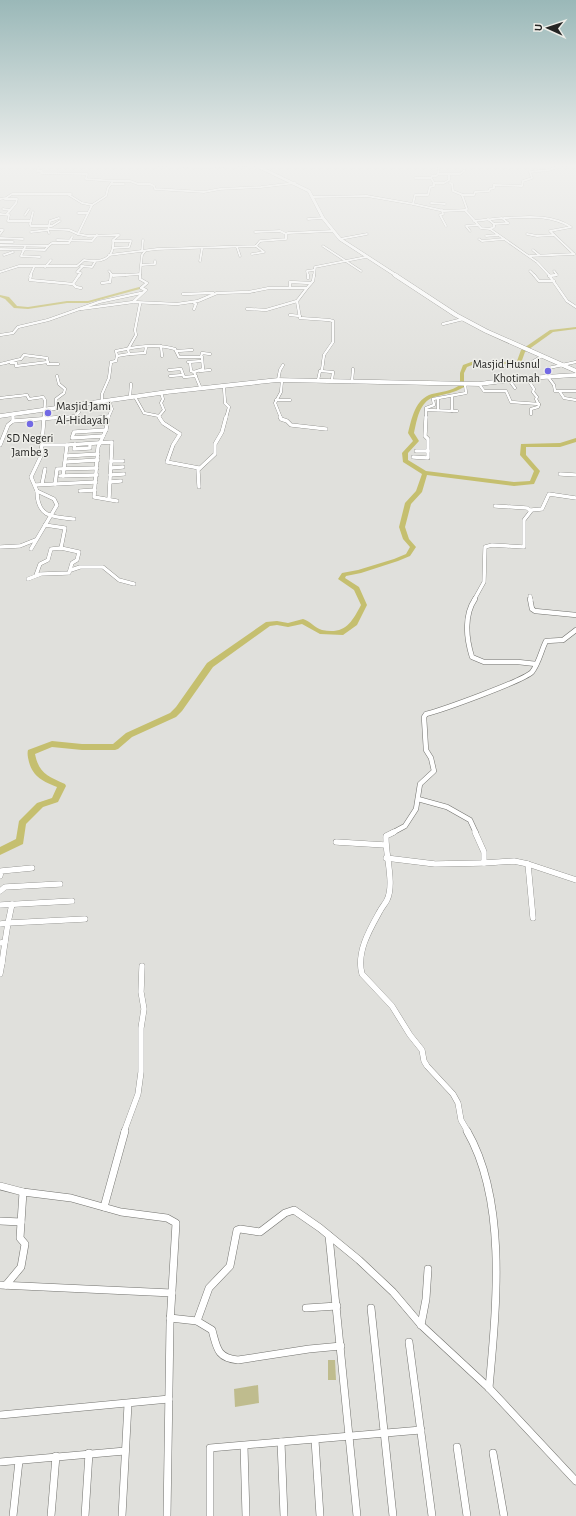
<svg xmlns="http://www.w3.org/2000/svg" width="576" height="1516" viewBox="0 0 576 1516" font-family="'Alegreya Sans',sans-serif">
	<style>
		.green { fill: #bfbc8e }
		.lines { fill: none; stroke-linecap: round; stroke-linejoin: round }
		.river { fill: #c5bf6f; fill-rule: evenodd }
		.street-far5-casing { stroke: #72726e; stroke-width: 2.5 }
		.street-far4-casing { stroke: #72726e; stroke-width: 3 }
		.street-far3-casing { stroke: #72726e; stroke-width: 4 }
		.street-far2-casing { stroke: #72726e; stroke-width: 5.5 }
		.street-far1-casing { stroke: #72726e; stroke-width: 6 }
		.street-casing { stroke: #72726e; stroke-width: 8 }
		.secondary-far1-casing { stroke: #72726e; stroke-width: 3.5 }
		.secondary-casing { stroke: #72726e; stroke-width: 4.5 }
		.street-far5 { stroke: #fff; stroke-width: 2 }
		.street-far4 { stroke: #fff; stroke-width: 2.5 }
		.street-far3 { stroke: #fff; stroke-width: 3.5 }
		.street-far2 { stroke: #fff; stroke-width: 4.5 }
		.street-far1 { stroke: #fff; stroke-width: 5.5 }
		.street { stroke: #fff; stroke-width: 7 }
		.secondary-far1 { stroke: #fff; stroke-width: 3 }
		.secondary { stroke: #fff; stroke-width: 4 }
		.poi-dot { fill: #7269e4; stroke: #eeeee9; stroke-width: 1.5 }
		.labels { text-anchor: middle; stroke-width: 3; stroke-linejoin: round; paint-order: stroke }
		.far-poi-label { font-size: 12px; fill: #252524; stroke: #eeeee9; text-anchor: end }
	</style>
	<rect width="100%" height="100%" fill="#e0e0dc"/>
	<g class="green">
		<polygon points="328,1360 335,1360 336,1380 328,1380"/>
		<polygon points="258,1385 259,1403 235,1407 234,1389"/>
	</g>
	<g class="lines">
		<g class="river">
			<polygon points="139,287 141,288 140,289 88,303 67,303 28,309 14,308 5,299 0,297 0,295 9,297 17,306 28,307 67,301 88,301"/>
			<path d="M 576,327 L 576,329 L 553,332 L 525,352 L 521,363 L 489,365 L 475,364 L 467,367 L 464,373 L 464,387 C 454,393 445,394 434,397 C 419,402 417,420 414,433 L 419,441 L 408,453 L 408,460 L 426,471 L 514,482 L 530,481 L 534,471 L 520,455 L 521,444 L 560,443 L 576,438 L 576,442 L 560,447 L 526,447 L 526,455 L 540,471 L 534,484 L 514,486 L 427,475 L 422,492 L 411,504 L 405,527 L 409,539 L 416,547 L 410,556 L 398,561 L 361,573 L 346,576 L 345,578 L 359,587 L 367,605 L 357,625 L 343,635 L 320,634 L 302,624 L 288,627 L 277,625 L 270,626 L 213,667 L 182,711 L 176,717 L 132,737 L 118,749 L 115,750 L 82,750 L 52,747 L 35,754 C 39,774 48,776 65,784 L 66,786 L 58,802 L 43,807 L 26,824 L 23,844 L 0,855 L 0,847 L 16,839 L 19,821 L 37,803 L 52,798 L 57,787 C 44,782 33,777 29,762 C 28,758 27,754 28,750 L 52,741 L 82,744 L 113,744 L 126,733 L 170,713 L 176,707 L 207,663 L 266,622 L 277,621 L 288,623 L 303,619 C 310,621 315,628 322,630 C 345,635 352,622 361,605 L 354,590 L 338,579 L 342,573 L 358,570 L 394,559 L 406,554 L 410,547 L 403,539 L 399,527 L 405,503 L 416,491 L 422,474 L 403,462 L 402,453 L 413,441 L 408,433 C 412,418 415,399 432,394 C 442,392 451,391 460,385 L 460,373 L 463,365 L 474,361 L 489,363 L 517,361 L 521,350 L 550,330 Z"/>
		</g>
		<g class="street-far5-casing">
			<g id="street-far5">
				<polyline points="41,165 37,171 42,171 41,173 87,174 86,179 113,181"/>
				<polyline points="156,165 203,167 249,165"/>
				<polyline points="557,166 567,165"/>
				<polyline points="124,167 125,165"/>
				<polyline points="438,174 439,167"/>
				<polyline points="415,178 431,178"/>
				<polyline points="434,183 431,178 432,176 436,176 438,174 449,174"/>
				<polyline points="450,183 452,184 453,191 463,195"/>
				<polyline points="111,184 124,184"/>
				<polyline points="494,185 494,188 490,189 489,191 475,192 474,195 462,195 467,209 465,210 481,228 490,229 537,262 550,276"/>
				<polyline points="494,185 522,186 523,181 532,178 530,172 549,170 557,167 556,165"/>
				<polyline points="313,197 367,196 413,204 415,195 428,195 430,187 434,186 434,183 444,183 449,180 449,174 460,174 464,171 465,165"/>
				<path d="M 0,199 L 6,198 L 12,194 L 71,194 L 69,195 L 82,203 L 92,205 L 78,234 L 88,236 L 119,235 L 113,240 C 115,260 100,263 84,260 L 77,266 L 19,266 L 0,272"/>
				<polyline points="5,199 17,199 16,203 7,214"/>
				<polyline points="431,203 445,204"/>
				<polyline points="413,204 444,211 465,210"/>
				<polyline points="92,205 106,196 108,188 113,181 130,181 138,184 150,184 154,186 155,189 204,192 220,189 261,187 295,183"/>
				<polyline points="3,209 10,210"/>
				<polyline points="442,210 443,214 440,215 446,226"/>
				<polyline points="33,212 30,224 31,226 52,226 60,221"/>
				<polyline points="78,213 88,213"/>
				<polyline points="0,214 9,215 8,221 31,221"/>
				<polyline points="25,215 29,209"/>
				<path d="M 504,218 C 527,217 550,214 571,227 L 550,231 L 574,254"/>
				<polyline points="308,219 323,218"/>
				<polyline points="488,219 494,224 494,227 490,229"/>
				<polyline points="474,221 502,218 508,223"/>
				<polyline points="494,224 508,223"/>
				<polyline points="49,229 69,230 78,234"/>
				<polyline points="0,230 3,230 0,234"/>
				<polyline points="470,231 466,226 478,225"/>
				<polyline points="31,232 48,230"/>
				<polyline points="255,232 280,231 286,234"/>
				<polyline points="49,233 48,230 50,221 59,218"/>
				<polyline points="527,234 537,236 554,235"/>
				<polyline points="486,236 498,235"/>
				<polyline points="0,238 23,239"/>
				<polyline points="340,239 367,234"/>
				<polyline points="479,239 482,241 504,239"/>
				<polyline points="57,240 92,241 97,235"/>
				<polyline points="0,242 13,242"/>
				<polyline points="0,245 48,246 52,243 69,243 72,237"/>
				<polyline points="323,246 361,271"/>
				<polyline points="25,247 21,256 40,257"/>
				<polyline points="237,247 240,256"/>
				<polyline points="113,248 129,247 131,241 114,241"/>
				<polyline points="0,249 45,250 48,246"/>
				<polyline points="533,250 539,255"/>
				<polyline points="142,251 143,240"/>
				<polyline points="252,254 264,252 256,246"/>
				<polyline points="4,255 13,252"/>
				<polyline points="109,255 157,249 256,246 260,241 286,239 286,234 288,233 332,231"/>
				<polyline points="530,256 574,254"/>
				<polyline points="200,261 202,249"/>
				<polyline points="142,265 155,264 155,261"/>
				<polyline points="81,266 92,267 95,262"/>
				<polyline points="45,267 51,260"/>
				<polyline points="109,271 113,276 140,274 140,276"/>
				<polyline points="530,271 535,276"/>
				<polyline points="140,274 142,255 145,251"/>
				<polyline points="30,276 34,267"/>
				<polyline points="79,276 81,273 77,272 83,266"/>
				<polyline points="308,276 307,271 314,270"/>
				<polyline points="314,276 315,267 366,257"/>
				<polyline points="549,276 557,275 554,271"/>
			</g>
		</g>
		<g class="street-far4-casing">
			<g id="street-far4">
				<polyline points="31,275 30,280 73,284"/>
				<polyline points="79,275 73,284 76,287 81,288"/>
				<polyline points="112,275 125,275"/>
				<polyline points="308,275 308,278"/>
				<polyline points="534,275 539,281 554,281"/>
				<polyline points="549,275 567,301 576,307"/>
				<polyline points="549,276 556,275"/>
				<polyline points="102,283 110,282 111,275"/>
				<polyline points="290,288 290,282 311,283"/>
				<polyline points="307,288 297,301 300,318 329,320 333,321 333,342 324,355 322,370 320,371 318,380"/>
				<polyline points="183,294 213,293"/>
				<polyline points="133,302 146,290 141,288 147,283 140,279 140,275"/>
				<polyline points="193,302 196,304 194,309"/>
				<polyline points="81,309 133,302 177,304 198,301 217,293 249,292 269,288 307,288 313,281 314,275"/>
				<polyline points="247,309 266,310 297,301"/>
				<polyline points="290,315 300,316"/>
				<polyline points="443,324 463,319"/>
				<polyline points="0,335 13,333 18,327 48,320 99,302 141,293"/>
				<polyline points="161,346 162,356"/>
				<polyline points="177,351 192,350"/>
				<polyline points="129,354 145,353 146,347"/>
				<path d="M 117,356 L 116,351 C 135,347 156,343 175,349 L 179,357 L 202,357 L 203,369 L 194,372"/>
				<polyline points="201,357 202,353 210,354"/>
				<polyline points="188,362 202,361"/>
				<polyline points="190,362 191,371 194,372 201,389"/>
				<polyline points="532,362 542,356"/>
				<polyline points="11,363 16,363 16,366 48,362"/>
				<path d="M 0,364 C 8,363 13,360 21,359 L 24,355 L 47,358 L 48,364 L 58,364"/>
				<polyline points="562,365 576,362"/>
				<polyline points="548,368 563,365"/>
				<polyline points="169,370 181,369 184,377 196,376"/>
				<polyline points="200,371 210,370"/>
				<polyline points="320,371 333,372 332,380"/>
				<polyline points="170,376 183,375"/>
				<polyline points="548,377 554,385 555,391 576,391"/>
				<polyline points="527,378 534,389 533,392 537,397 536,399 539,405 538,407 531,409 531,414"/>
				<polyline points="278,380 280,370 283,365"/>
				<polyline points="509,380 515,388"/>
				<polyline points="352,382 353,369"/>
				<polyline points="479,384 484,391 506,391 511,402 539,404"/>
				<polyline points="224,387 225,403 229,407 226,418"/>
				<polyline points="560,392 564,398 576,400"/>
				<polyline points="452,396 452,411"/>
				<polyline points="130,397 131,384"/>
				<polyline points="135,397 144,413 159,416 160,418"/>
				<polyline points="0,398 27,395 29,399 43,397 45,400 44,418"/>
				<polyline points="438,399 438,410"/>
				<polyline points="276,400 290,400"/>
				<polyline points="102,402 102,394 109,378 111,362 116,361 117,356 129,354 128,349 136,335 135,330 140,304"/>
				<polyline points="56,409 56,399 64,393 65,389 59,384 57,376"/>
				<polyline points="426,410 457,411"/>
				<polyline points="13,414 13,418"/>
				<polyline points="159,416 164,410 161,403 163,399 161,393"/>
				<polyline points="53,418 75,416 79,412 78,406"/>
				<polyline points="100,418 108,417"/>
				<polyline points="108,418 112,409 109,401"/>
				<polyline points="281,418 275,403 281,392 282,380"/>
				<polyline points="426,418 426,408 434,405 433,399 466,393 465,384"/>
			</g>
		</g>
		<g class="street-far3-casing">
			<g id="street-far3">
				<polyline points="108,417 106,430 98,447 94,497 117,501"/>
				<polyline points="159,417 163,423 180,434 173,445 167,462 199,468"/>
				<polyline points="280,417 281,419 287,421 291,425 326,429"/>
				<polyline points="98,418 108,417"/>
				<polyline points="13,421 65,417"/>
				<polyline points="97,424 107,423"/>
				<polyline points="103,436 72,438 74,432 106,430"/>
				<polyline points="75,444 74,449 90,448 90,444"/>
				<polyline points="0,445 8,425 13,421 13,417"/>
				<polyline points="44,445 67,445"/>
				<polyline points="416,451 428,451"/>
				<polyline points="66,456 98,454"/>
				<polyline points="413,457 428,458 428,439 425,436 426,417"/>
				<polyline points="111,461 123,461"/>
				<polyline points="66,462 98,460"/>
				<polyline points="111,468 123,467"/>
				<polyline points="560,474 576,475"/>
				<polyline points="110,475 124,474"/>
				<polyline points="60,476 97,475"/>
				<polyline points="63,476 67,445 112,442 109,499"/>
				<polyline points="110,482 121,481"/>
				<polyline points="42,484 45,469"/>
				<polyline points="55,484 57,469 97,468"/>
				<polyline points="35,485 96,482"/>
				<polyline points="199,487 198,470 215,454 215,444 222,432 226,417"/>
				<path d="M 37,491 C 37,517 52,517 74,519"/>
				<polyline points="80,491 95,490"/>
				<polyline points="531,510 542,509 549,494 576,498"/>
				<polyline points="45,525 65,528 61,548"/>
				<polyline points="0,547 20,546 35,540"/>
				<polyline points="31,549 57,505 54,499 37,491 31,477 41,456 44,417"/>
				<polyline points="71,570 80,567 103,567 119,580 134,584"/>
				<polyline points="28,579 41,574 69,573 72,563 77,560 79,552 61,548 51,549 48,560 40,564 36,575"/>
				<polyline points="530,596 531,600"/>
				<polyline points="474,600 484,582 485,547 492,545 524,547 524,520 531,511 527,508 495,506"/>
			</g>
		</g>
		<g class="street-far2-casing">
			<g id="street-far2">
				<path d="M 475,599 C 464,615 466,638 472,657 L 484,662 L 518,662 L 536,664"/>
				<polyline points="530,599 532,609 535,611 576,615"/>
				<polyline points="418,799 447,807 470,820 476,833"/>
				<path d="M 392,833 L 405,826 L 416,809 L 420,784 L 434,771 L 431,758 L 426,750 L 424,717 L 426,714 C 442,710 523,681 532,672 C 539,663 541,651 546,641 L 563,640 L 576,630"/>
			</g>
		</g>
		<g class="street-far1-casing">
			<g id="street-far1">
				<path d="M 394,832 L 386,836 C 385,854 395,884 387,900 C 385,904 382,907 380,911 C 370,929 356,952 362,974 L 392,1006 L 410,1035 L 422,1050 L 424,1061 L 427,1066 L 453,1094 L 458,1103 L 461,1120 L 468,1132"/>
				<polyline points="475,832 484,852 484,863 514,861 528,864 576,880"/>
				<polyline points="336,842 385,845"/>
				<polyline points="386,858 435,864 484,863"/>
				<polyline points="528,864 533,918"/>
				<polyline points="0,876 1,871 32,868"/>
				<polyline points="0,891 5,887 60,884"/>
				<polyline points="0,905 72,901"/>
				<polyline points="0,924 8,923 12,904"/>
				<polyline points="0,943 5,942 8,923 85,919"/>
				<polyline points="0,963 2,963 5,942"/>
				<polyline points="0,974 2,963"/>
				<polyline points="124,1132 138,1094 141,1072 141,1028 144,1009 141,992 142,966"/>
			</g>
		</g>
		<g class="street-casing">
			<g id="street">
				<path d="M 467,1131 C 508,1202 496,1310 489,1388"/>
				<polyline points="0,1186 23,1192 71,1198 121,1212 167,1218 176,1223 170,1324 167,1516"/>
				<polyline points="104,1207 125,1131"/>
				<polyline points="0,1221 21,1222"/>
				<polyline points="329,1236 357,1516"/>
				<polyline points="0,1285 172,1293"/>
				<polyline points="6,1285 21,1267 25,1244 20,1238 23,1192"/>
				<polyline points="306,1308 337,1306"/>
				<polyline points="371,1308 393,1516"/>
				<path d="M 170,1318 L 197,1321 L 212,1330 C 217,1348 217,1358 238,1360 L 309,1349 L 341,1346"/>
				<polyline points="197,1321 209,1288 230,1266 237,1230 240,1229 260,1232 285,1213 294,1210 320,1228 359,1260 393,1292 421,1325 489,1388 576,1481"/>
				<polyline points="421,1325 426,1299 428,1269"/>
				<polyline points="409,1342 432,1516"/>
				<polyline points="0,1415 169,1399"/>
				<polyline points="315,1440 320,1516"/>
				<polyline points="281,1442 284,1516"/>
				<polyline points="244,1446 246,1516"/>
				<polyline points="457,1447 467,1516"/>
				<polyline points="493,1453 504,1516"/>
				<polyline points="0,1462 125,1451"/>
				<polyline points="13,1516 19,1461"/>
				<polyline points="51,1516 56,1456"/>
				<polyline points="85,1516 89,1453"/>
				<polyline points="122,1516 128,1404"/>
				<polyline points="210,1516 210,1448 421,1430"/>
			</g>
		</g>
		<g class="secondary-far1-casing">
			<polyline id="secondary-far1" points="255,165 309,191 323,218 340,239 397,276"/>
		</g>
		<g class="secondary-casing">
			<g id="secondary">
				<polyline points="395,275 456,315 486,331 576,371"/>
				<polyline points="0,416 167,392 278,380 479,384 527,378 576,375"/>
			</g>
		</g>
		<use href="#street-far5" class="street-far5"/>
		<use href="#street-far4" class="street-far4"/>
		<use href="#street-far3" class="street-far3"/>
		<use href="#street-far2" class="street-far2"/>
		<use href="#street-far1" class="street-far1"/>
		<use href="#street" class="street"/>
		<use href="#secondary-far1" class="secondary-far1"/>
		<use href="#secondary" class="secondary"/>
	</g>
	<linearGradient id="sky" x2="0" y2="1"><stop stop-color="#9ab8b8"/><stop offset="0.44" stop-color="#f1f1ef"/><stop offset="1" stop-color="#f1f1ef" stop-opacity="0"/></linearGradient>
	<rect width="576" height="377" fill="url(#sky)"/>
	<g class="poi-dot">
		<circle cx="548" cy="371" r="4"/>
		<circle cx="48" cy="413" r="4"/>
		<circle cx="30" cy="424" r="4"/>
	</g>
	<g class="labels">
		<g class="far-poi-label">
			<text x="540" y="368">Masjid Husnul<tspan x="540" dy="14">Khotimah</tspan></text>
			<text x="56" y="410" text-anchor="start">Masjid Jami<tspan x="56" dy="14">Al-Hidayah</tspan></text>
			<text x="30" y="442" text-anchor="middle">SD Negeri<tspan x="30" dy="14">Jambe 3</tspan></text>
		</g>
	</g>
	<g transform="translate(548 28) rotate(273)" stroke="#eeeee9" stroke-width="3" paint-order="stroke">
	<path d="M0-3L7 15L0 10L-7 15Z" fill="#252524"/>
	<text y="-6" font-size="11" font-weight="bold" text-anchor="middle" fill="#252524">U</text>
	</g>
</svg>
